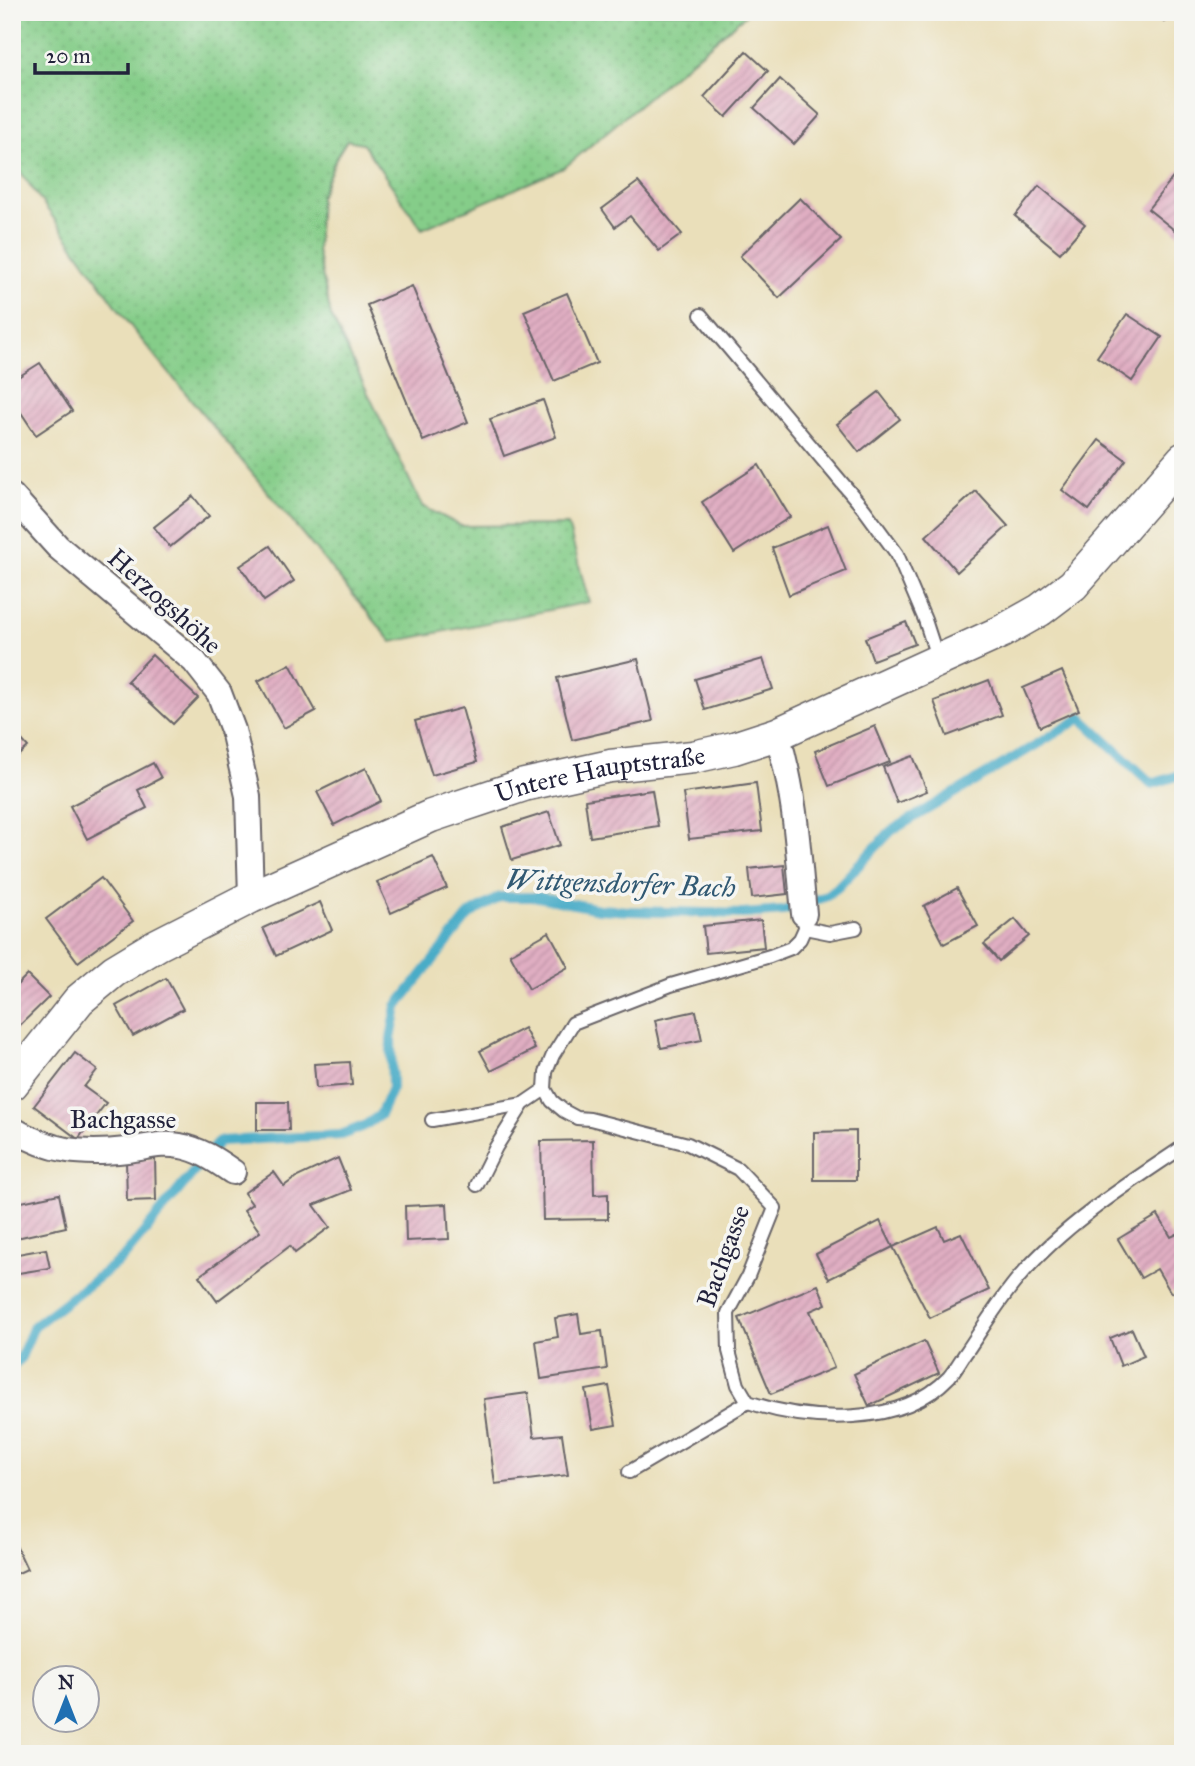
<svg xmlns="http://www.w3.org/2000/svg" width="1195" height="1766" viewBox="0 0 1195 1766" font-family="'IM FELL Great Primer',serif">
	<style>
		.grass { fill: url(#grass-dots); stroke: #547862; stroke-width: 2 }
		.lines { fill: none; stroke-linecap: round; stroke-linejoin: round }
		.stream { stroke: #48acc7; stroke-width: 10 }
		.building { fill: url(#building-hatch) }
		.service-casing { stroke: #686467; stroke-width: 16 }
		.minor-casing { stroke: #686467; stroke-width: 28 }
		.tertiary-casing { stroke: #686467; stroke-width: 35 }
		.service { stroke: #fff; stroke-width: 12 }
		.minor { stroke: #fff; stroke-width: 24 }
		.tertiary { stroke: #fff; stroke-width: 32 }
		.labels { text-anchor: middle; stroke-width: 7; stroke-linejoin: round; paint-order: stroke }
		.street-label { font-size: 26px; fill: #22223b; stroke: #f6f6f2 }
		.water-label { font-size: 28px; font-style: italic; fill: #315973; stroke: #f6f6f2 }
	</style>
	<defs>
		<pattern id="grass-dots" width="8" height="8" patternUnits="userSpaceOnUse" patternTransform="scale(1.75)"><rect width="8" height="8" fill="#85cd89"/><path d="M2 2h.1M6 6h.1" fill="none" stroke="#73b077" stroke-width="1.8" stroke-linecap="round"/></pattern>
		<pattern id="building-hatch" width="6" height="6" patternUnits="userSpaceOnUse" patternTransform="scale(1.75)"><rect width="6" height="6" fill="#e0aec2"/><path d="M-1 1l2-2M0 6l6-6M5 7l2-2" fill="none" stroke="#c095a8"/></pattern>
	</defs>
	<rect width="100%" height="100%" fill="#f6f6f2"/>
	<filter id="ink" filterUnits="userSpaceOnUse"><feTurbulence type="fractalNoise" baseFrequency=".0143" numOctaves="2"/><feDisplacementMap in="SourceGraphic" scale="14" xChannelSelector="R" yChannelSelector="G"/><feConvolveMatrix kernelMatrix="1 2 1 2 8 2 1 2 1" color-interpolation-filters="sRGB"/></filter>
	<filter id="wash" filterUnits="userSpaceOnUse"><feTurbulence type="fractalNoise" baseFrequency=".00686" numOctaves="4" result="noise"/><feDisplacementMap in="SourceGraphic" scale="28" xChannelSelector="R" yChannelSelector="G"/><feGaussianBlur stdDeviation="1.57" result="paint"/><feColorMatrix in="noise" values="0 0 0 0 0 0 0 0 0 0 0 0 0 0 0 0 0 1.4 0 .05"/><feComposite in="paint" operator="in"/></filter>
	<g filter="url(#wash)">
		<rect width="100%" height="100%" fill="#eadfba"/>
		<polygon class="grass" points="12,12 749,12 564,168 422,229 362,143 347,140 337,156 320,197 317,250 331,316 422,506 461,526 568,525 589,602 392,642 135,332 12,160"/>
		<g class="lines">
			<polyline class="stream" points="12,1368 21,1357 34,1326 123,1258 219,1141 341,1135 364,1126 380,1115 392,1088 391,1039 397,1006 470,914 500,897 539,897 599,909 630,911 743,914 783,911 824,897 837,888 891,831 1081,718 1152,784 1183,774"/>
		</g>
		<g id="blocks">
			<g class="building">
				<polygon points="1154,12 1175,12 1164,22"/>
				<polygon points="746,51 768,71 726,117 704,97"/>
				<polygon points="780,79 820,115 794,144 754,108"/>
				<polygon points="1179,170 1183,174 1183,237 1148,209"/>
				<polygon points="638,182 682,234 659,251 630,216 615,227 602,209"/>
				<polygon points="1039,186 1085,224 1060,253 1015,216"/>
				<polygon points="800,198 841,240 779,298 740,256"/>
				<polygon points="412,286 468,422 423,441 367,305"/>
				<polygon points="567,293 597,363 554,381 524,311"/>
				<polygon points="1127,314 1162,337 1132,381 1097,357"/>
				<polygon points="40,363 72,411 36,435 12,399 12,381"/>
				<polygon points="879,392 900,419 859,452 837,424"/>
				<polygon points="543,400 556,437 504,456 490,419"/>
				<polygon points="1099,440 1126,460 1089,510 1062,490"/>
				<polygon points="759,465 790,517 734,553 702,502"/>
				<polygon points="976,491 1008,526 957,572 926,536"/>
				<polygon points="193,496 209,516 170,547 154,527"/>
				<polygon points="828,525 846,571 789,595 772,548"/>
				<polygon points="270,546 294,581 264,601 240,566"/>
				<polygon points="906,622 915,644 873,660 865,638"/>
				<polygon points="152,655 198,698 173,724 127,681"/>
				<polygon points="638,659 653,721 572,740 557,678"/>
				<polygon points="763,659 773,689 705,710 695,679"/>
				<polygon points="290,664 316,711 284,728 258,681"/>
				<polygon points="1062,671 1079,710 1040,727 1023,688"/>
				<polygon points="989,680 1002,715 947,736 934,701"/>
				<polygon points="462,708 477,762 432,775 415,721"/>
				<polygon points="875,726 890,762 829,786 815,751"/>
				<polygon points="12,729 28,747 12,761"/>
				<polygon points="913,756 927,791 897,803 883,767"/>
				<polygon points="153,763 161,778 138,790 147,808 87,839 70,806"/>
				<polygon points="366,768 381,801 334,825 317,792"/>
				<polygon points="756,783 762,831 689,839 683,793"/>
				<polygon points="652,790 658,826 590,837 585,800"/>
				<polygon points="549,812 560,845 512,860 502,827"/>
				<polygon points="433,857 447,888 391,913 377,882"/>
				<polygon points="784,865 787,894 752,898 749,869"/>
				<polygon points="101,878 133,921 78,962 46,919"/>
				<polygon points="957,888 978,926 944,944 924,906"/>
				<polygon points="320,902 332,930 276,956 263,928"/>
				<polygon points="1015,919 1029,936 999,961 984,944"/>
				<polygon points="761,920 764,947 706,953 703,926"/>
				<polygon points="549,932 568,967 529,989 510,954"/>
				<polygon points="27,975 49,997 12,1033 12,990"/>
				<polygon points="166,978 183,1009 133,1036 116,1006"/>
				<polygon points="696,1011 702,1040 661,1048 655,1020"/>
				<polygon points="524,1028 535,1049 491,1071 480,1051"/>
				<polygon points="75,1053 97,1070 84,1087 106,1103 78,1139 34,1106"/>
				<polygon points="350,1062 352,1085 316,1088 314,1064"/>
				<polygon points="257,1102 288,1102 289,1130 257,1130"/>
				<polygon points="856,1131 856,1180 814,1180 814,1132"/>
				<polygon points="593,1140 594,1195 608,1194 608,1219 543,1220 541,1141"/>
				<polygon points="338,1158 351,1190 314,1205 330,1227 295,1253 290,1246 217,1301 199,1276 260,1232 244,1210 252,1204 244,1193 274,1172 284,1186 295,1178"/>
				<polygon points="155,1159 156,1200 127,1201 126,1160"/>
				<polygon points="59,1194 66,1227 12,1239 12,1204"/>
				<polygon points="447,1204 449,1239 406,1241 405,1206"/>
				<polygon points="1158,1215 1171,1237 1181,1232 1183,1235 1183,1286 1171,1293 1157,1269 1141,1278 1118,1239"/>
				<polygon points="880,1221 893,1247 829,1279 816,1254"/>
				<polygon points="938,1227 944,1240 961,1233 989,1290 930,1318 893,1247"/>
				<polygon points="46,1249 50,1268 12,1274 12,1255"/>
				<polygon points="818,1285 826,1304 810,1311 834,1368 771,1394 739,1318"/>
				<polygon points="578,1314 581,1334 602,1331 607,1369 541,1379 536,1341 558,1337 555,1318"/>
				<polygon points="1132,1329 1144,1356 1121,1366 1110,1338"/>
				<polygon points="924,1341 939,1373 869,1406 854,1374"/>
				<polygon points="609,1386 616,1425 593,1429 586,1390"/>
				<polygon points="528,1393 534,1437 562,1434 568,1475 495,1484 484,1399"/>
				<polygon points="12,1537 27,1569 12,1576"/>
			</g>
		</g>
	</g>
	<g filter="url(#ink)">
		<use href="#blocks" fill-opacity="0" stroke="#686467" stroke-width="2"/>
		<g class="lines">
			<g class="service-casing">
				<g id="service">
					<polyline points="701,315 864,509 897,554 925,620 938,660"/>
					<path d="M 804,914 L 805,928 L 800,939 L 791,948 L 770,956 L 671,985 L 573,1023 L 553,1055 L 546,1072 L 545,1089 L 552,1101 L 564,1111 L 577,1118 L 590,1119 L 688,1144 L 738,1169 L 775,1208 L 748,1276 L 728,1313 L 729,1351 L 738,1385 L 748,1402 C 808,1422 901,1428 949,1377 C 956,1369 961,1359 967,1351 C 984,1326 1000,1299 1020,1276 C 1065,1224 1126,1185 1183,1147"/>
					<polyline points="805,928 830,933 856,928"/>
					<polyline points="432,1120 523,1104"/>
					<polyline points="477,1185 496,1147 523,1104 545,1089"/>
					<polyline points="629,1472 748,1402"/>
				</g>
			</g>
			<g class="minor-casing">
				<g id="minor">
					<polyline points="12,496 58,547 194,661 219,693 233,730 248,796 251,897"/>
					<path d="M 777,734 C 796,795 798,850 804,914"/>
					<path d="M 12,1129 C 51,1152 82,1155 127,1150 C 145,1148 162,1142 180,1146 C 200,1149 217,1161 233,1172"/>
				</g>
			</g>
			<g class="tertiary-casing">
				<g id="tertiary">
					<path id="s1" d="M 12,1084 L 79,1000 L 114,971 L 157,945 L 251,897 L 431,816 L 524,785 L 610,766 L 693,757 L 734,748 L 777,734 L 1001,632 L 1040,610 L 1073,585 L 1183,459"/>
				</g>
			</g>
			<use href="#service" class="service"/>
			<use href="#minor" class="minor"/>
			<use href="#tertiary" class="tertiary"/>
		</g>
	</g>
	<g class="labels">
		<g class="street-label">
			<text transform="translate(165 601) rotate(42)" y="9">Herzogshöhe</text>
			<text dy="9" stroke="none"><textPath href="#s1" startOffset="681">Untere Hauptstraße</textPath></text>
			<text x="123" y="1128">Bachgasse</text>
			<text transform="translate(723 1256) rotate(-70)" y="9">Bachgasse</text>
		</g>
		<g class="water-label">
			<text transform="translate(621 883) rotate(2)" y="10">Wittgensdorfer Bach</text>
		</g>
	</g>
	<rect width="1195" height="1766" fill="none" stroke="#f6f6f2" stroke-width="42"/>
	<g transform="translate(66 1699)"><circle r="33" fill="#f6f6f2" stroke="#a1a1a9" stroke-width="2"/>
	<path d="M0-5L12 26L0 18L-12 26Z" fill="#1f6fb2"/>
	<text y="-10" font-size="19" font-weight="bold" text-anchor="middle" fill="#22223b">N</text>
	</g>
	<path d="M35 63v10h93v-10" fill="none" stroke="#22223b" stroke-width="3.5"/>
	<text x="46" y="63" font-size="21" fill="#22223b" stroke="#f6f6f2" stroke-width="5" paint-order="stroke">20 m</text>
</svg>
